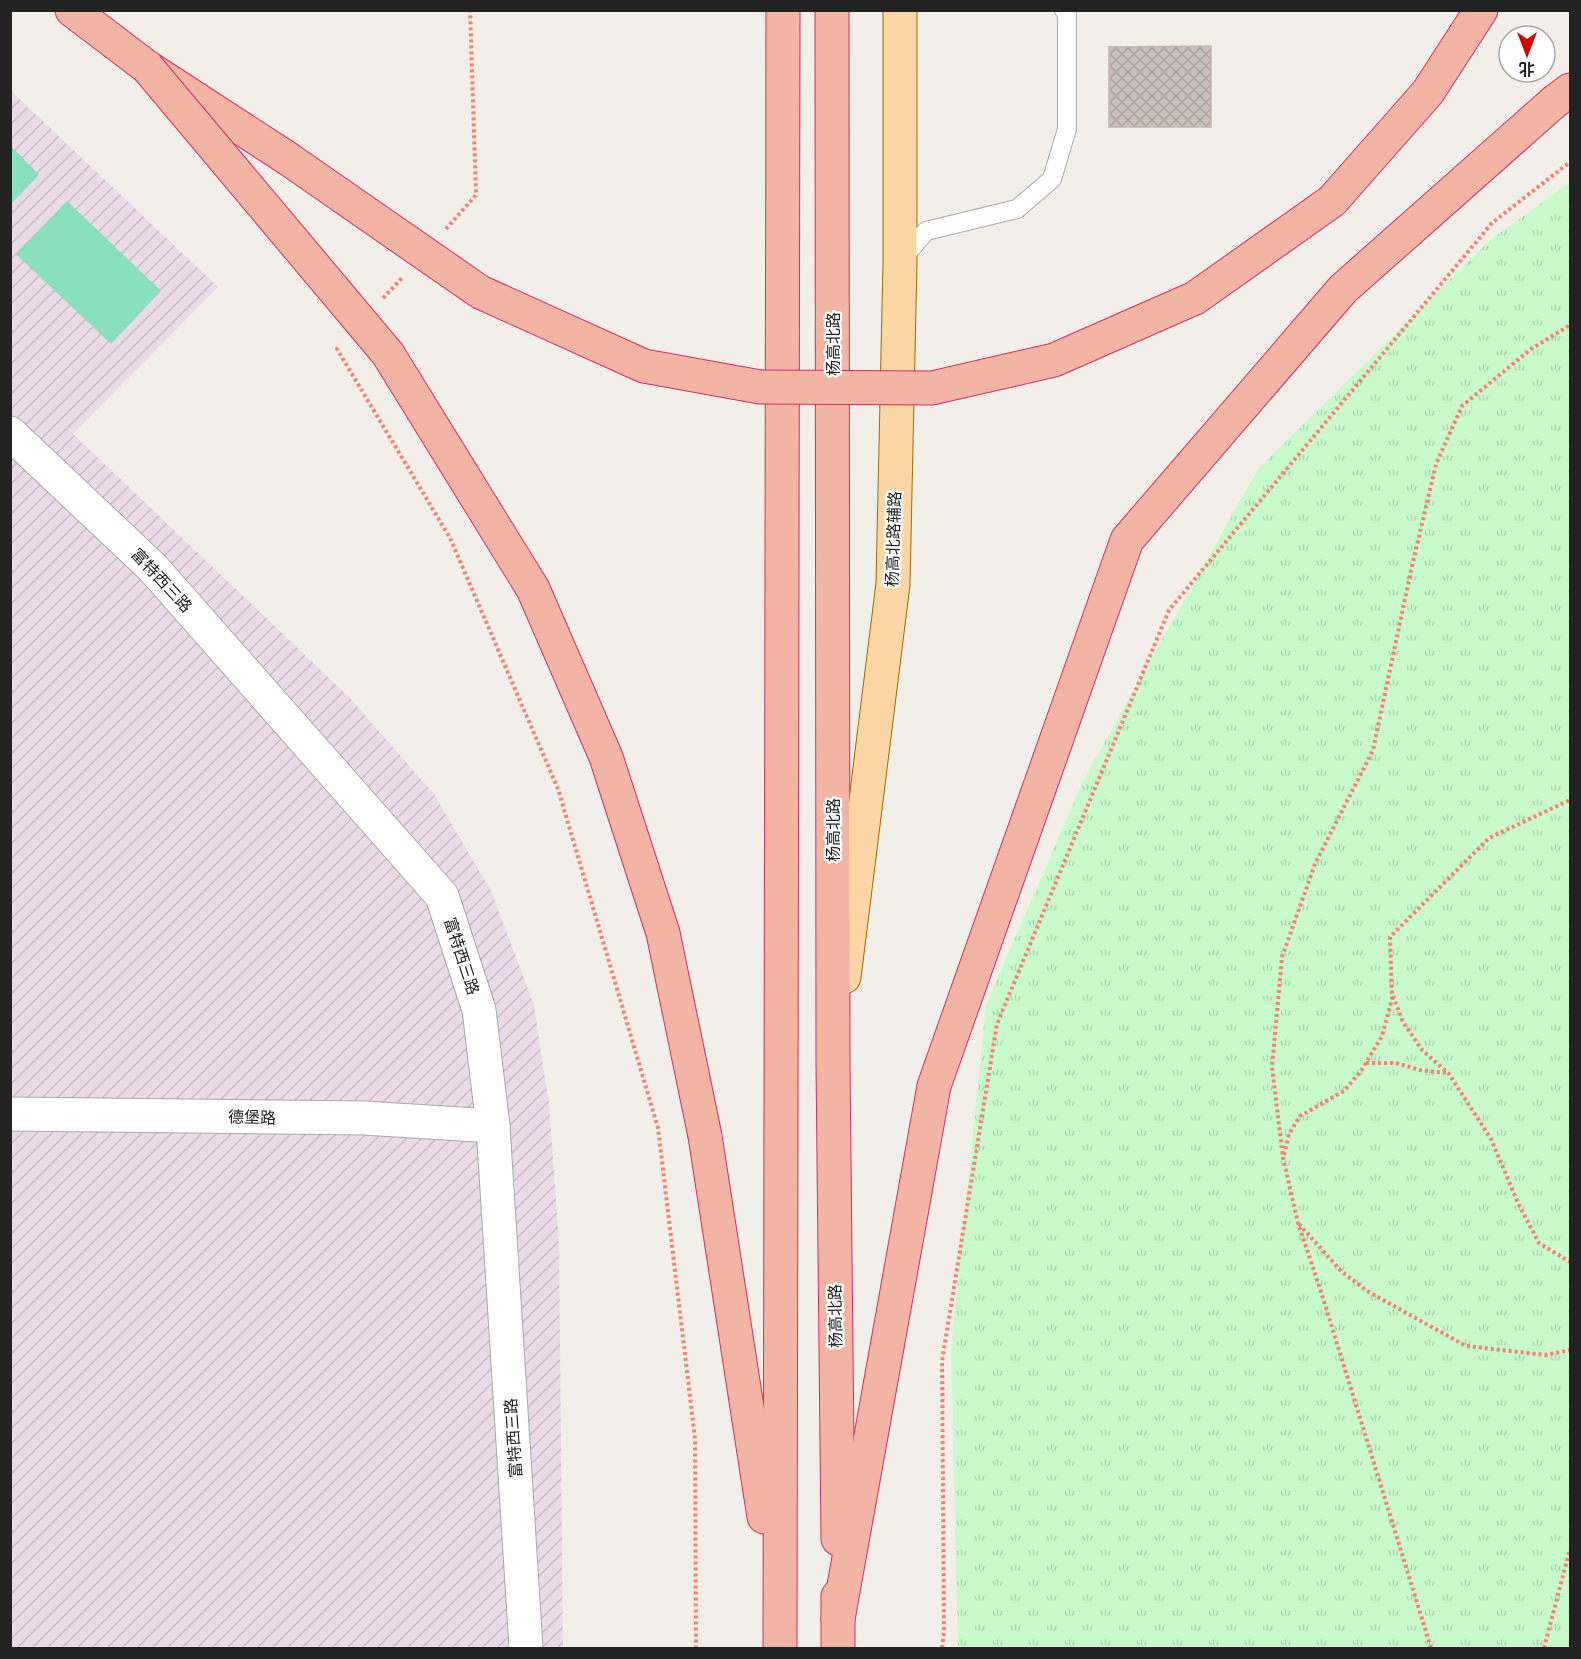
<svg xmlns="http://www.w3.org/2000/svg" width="1581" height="1659" viewBox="0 0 1581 1659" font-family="Raleway,'Noto Sans SC',sans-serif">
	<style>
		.industrial { fill: url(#industrial-furrows) }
		.park { fill: url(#park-tufts) }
		.pitch { fill: #88e0be }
		.building { fill: url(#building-cross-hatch); stroke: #c4b6ab; stroke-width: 1.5 }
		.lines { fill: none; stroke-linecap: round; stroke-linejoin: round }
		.service-casing { stroke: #a9a9a9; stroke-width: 20 }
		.tertiary-casing { stroke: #a9a9a9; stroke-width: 35 }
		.primary-casing { stroke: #a06b00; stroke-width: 35 }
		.trunk-casing { stroke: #dc2a67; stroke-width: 35 }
		.path { stroke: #fa8072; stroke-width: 4; stroke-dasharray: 3 3; stroke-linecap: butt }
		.service { stroke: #fff; stroke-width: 18 }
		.tertiary { stroke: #fff; stroke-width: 33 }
		.primary { stroke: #fcd6a4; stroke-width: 33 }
		.trunk { stroke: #f2b4a3; stroke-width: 33 }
		.trunk-bridge-casing { stroke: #dc2a67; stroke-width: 35; stroke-linecap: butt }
		.trunk-bridge { stroke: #f2b4a3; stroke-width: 33 }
		.labels { text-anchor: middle; stroke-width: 4.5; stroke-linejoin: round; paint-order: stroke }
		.street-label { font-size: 16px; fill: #222; stroke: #fff }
	</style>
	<defs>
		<pattern id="industrial-furrows" width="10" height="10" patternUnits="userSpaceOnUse" patternTransform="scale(1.5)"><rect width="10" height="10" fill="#ebdbe8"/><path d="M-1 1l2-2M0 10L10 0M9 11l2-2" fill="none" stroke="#c9bcc7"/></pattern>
		<pattern id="park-tufts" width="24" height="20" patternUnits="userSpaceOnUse" patternTransform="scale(1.5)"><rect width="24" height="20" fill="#c8facc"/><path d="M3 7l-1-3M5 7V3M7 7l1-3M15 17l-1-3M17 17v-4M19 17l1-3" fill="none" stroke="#acd6af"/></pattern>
		<pattern id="building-cross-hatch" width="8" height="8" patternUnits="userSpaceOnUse" patternTransform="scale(1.5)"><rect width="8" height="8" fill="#c7bfb8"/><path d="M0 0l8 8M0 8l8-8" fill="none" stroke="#aba49e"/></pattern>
	</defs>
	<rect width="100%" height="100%" fill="#f2efe9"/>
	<polygon class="industrial" points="11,91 218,287 73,434 348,696 434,794 491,891 534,1005 549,1105 559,1242 563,1648 11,1648"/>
	<polygon class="park" points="1570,182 1570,1648 958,1648 951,1345 986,1005 1084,779 1258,469 1489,241"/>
	<g class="pitch">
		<polygon points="11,146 39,175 11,204 10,204"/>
		<polygon points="67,201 161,291 111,344 16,254"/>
	</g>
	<polygon class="building" points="1211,46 1211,127 1109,127 1109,47"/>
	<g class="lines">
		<g class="service-casing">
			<polyline id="service" points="901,260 926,231 1017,209 1052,179 1067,129 1067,14 1064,10"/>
		</g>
		<g class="tertiary-casing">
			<g id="tertiary">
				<polyline points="10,433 153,568 442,896 479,1010 493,1126 526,1648"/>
				<polyline points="10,1114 364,1118 493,1126"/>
			</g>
		</g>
		<g class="primary-casing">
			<polyline id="primary" points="844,977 893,584 900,262 900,10"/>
		</g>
		<g class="trunk-casing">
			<g id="trunk">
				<polyline points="72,10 147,67 287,158"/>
				<polyline points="832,10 833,1065 838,1539"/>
				<polyline points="1332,201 1428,92 1481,10"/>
				<polyline points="705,1136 764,1517"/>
				<polyline points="838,1596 838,1648"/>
				<polyline points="838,1619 934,1086 1127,540 1343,289 1554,102 1570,90"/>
				<polyline points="780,1648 783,10"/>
			</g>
		</g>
		<g class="path">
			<polyline points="446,229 476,195 470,10"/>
			<polyline points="383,298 403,277"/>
			<polyline points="338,348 337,349 450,538 558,789 658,1128 695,1439 696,1648"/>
			<polyline points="1393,996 1403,1022 1422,1050 1449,1074 1491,1139 1518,1203 1539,1243 1570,1262"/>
			<polyline points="1366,1063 1396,1063 1420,1070 1447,1073"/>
			<polyline points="1284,1155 1289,1134 1300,1116 1344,1091 1361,1071 1382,1036 1392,999 1390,937 1489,838 1570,800"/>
			<polyline points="1299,1224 1341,1271 1367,1291 1466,1346 1545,1355 1570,1350"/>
			<polyline points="942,1648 944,1632 942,1361 997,1024 1169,610 1492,223 1570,162"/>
			<polyline points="1431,1648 1323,1298 1298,1223 1283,1158 1272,1067 1282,957 1315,864 1373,750 1412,566 1436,464 1462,406 1531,349 1570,325"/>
			<polyline points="1544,1648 1570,1549"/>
		</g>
		<use href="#service" class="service"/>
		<use href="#tertiary" class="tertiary"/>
		<use href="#primary" class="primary"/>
		<use href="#trunk" class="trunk"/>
		<g class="trunk-bridge-casing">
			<g id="trunk-bridge">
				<polyline points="147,67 388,354 533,589 606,757 663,933 705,1136"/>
				<polyline points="287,158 480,292 644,366 760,387 932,388 1054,360 1195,298 1332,201"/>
			</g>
		</g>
		<use href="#trunk-bridge" class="trunk-bridge"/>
	</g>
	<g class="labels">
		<g class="street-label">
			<text transform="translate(833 344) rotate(-90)" y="6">杨高北路</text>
			<text transform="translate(893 539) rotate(-88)" y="6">杨高北路辅路</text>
			<text transform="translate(162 580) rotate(47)" y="6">富特西三路</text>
			<text transform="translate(833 830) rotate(-90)" y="6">杨高北路</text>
			<text transform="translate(462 956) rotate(72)" y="6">富特西三路</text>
			<text transform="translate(252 1117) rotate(1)" y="6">德堡路</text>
			<text transform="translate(835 1316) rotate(-91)" y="6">杨高北路</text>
			<text transform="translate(513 1438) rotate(-94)" y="6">富特西三路</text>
		</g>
	</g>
	<rect width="1581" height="1659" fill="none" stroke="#222222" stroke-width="24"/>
	<g transform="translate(1527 54) rotate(180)"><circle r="28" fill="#ffffff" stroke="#a7a7a7" stroke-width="1.5"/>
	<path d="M0-4.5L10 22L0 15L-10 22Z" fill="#d40000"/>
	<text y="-9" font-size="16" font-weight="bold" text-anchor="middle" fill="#222222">北</text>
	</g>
</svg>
